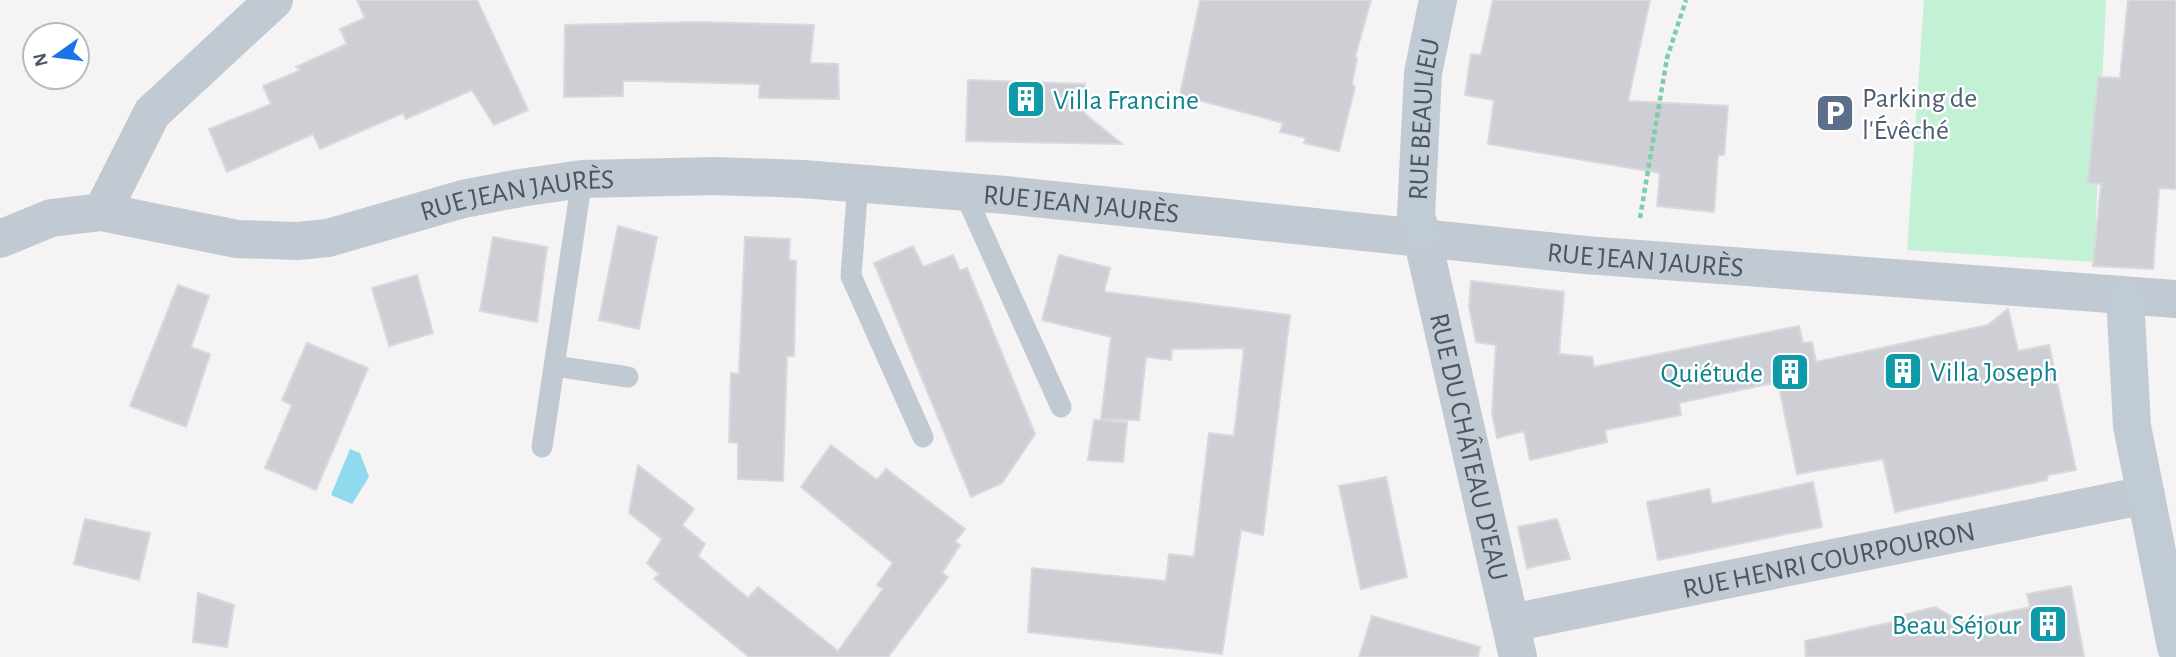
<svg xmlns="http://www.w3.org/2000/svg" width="2176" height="657" viewBox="0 0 2176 657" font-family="'Alegreya Sans',sans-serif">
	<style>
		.green { fill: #c3f1d5 }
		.water { fill: #90daee }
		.building { fill: #cdcfd5; stroke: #d7d9de; stroke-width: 2 }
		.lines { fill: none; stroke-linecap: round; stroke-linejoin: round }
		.path { stroke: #7ad0a6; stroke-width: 4.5; stroke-dasharray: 5 3.5; stroke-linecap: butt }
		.lane { stroke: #c1cad2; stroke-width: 21 }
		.street { stroke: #c1cad2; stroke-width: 38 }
		.secondary { stroke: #c1cbd6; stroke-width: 38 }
		.labels { text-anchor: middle; stroke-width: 5; stroke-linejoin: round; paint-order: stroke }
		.service-label { font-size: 28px; fill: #4e5e75; stroke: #fff; text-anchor: start }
		.culture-label { font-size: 28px; fill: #0d838f; stroke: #fff; text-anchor: start }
		.street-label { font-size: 28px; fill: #4a5661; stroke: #fff }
	</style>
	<rect width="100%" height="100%" fill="#f5f3f3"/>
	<polygon class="green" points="1924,0 2106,0 2094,262 1907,250"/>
	<polygon class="water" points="350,449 360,453 369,477 352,504 331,495"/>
	<g class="building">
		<polygon points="357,0 477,0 528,110 494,125 472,90 406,119 403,113 320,149 313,134 227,172 209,129 271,104 263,86 301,70 296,67 347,44 340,29 365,18"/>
		<polygon points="1200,0 1371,0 1355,57 1357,58 1352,84 1355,87 1339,151 1304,143 1306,138 1280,132 1283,123 1180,95"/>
		<polygon points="1493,0 1650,0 1628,101 1728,106 1724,155 1718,155 1714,212 1657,206 1660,173 1488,144 1494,100 1465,95 1471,54 1481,55"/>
		<polygon points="2128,0 2176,0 2176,189 2159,188 2153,269 2093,266 2101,184 2088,183 2098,77 2120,78"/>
		<polygon points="697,22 814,25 810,63 838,64 839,99 759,98 760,84 642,81 623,81 623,96 564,97 565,25"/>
		<polygon points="968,80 1085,84 1085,114 1122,144 966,141"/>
		<polygon points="618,226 657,237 639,329 599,320"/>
		<polygon points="493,237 547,247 537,322 480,311"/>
		<polygon points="745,237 790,239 789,260 796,261 794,356 787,356 783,481 738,479 738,443 729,442 731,373 739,374"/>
		<polygon points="913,246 923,267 953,255 960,271 967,268 1035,434 1002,483 971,497 874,263"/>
		<polygon points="1059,255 1110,268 1104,292 1290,315 1263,535 1241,530 1222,654 1028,632 1032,568 1166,581 1169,554 1194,557 1209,433 1234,436 1244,348 1172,349 1171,360 1146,357 1139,420 1101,419 1111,337 1042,320"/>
		<polygon points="417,275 433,333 389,346 372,288"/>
		<polygon points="1471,281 1564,292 1559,354 1592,357 1594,367 1799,326 1803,343 1812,342 1816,362 1988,325 2008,309 2018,351 2049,345 2076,470 2048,475 2047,480 1895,512 1883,459 1797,474 1778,382 1679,403 1681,415 1605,430 1607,442 1530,460 1524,431 1497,438 1492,413 1496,345 1476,342 1469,307"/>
		<polygon points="178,285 209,296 191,347 210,354 186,427 130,406"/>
		<polygon points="307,343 368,368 316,490 265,468 292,405 282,400"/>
		<polygon points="1094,420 1127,422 1123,462 1088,460"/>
		<polygon points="831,445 877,480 886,469 965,529 955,542 960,545 942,573 948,577 888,657 749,657 654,579 659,574 647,563 662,539 629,513 638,465 694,509 682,525 705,544 698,556 748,598 758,587 838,651 883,589 877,585 893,563 801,487"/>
		<polygon points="1386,477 1407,577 1361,589 1339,486"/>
		<polygon points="1813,482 1822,527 1658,560 1647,502 1709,489 1712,504"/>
		<polygon points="85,519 150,533 139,580 74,564"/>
		<polygon points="1557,519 1570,559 1527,568 1518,527"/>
		<polygon points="2071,586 2084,657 1806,657 1805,641 1903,620 1903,615 1935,607 1961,622 2030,607 2027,594"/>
		<polygon points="198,593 234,605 227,647 193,642"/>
		<polygon points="1372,616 1480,647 1478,657 1359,657"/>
	</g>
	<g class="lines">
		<polyline class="path" points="1640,218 1667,58 1686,0"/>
		<g class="lane">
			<polyline points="858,183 851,276 923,437"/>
			<polyline points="964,192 1061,407"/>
			<polyline points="555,366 628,377"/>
			<polyline points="542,447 582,179"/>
		</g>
		<g class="street">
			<polyline points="102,212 152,113 274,0"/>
			<path id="s1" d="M 1422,237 L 1518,657"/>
			<path id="s2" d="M 0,239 L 51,218 L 102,212 L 237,239 L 297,241 L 328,238 L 463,199 L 520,188 L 582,179 L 716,176 L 802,179 L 1006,195 L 1585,255 L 2176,299"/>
			<path id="s3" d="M 1511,623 L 2146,495"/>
		</g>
		<g class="secondary">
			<path id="s4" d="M 1422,237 L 1416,215 L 1423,73 L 1438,0"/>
			<polyline points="2125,297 2132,426 2176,647"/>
		</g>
	</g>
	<defs>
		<g id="building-square" transform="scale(2.0125)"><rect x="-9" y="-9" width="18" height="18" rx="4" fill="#0f9aa8" stroke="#fff"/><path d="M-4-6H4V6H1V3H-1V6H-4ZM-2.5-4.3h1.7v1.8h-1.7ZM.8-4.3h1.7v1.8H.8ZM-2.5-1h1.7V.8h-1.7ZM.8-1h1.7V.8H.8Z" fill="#fff"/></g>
		<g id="parking-square" transform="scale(2.0125)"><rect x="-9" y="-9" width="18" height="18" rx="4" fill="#5c6f8a" stroke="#fff"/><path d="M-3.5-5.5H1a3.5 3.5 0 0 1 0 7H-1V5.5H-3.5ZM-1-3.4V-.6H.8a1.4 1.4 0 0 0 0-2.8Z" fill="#fff"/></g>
	</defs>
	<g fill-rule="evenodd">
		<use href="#building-square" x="1026" y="99"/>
		<use href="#parking-square" x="1835" y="113"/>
		<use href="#building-square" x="1903" y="371"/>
		<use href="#building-square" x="1790" y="372"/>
		<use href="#building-square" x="2048" y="624"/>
	</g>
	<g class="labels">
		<g class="service-label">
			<text x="1862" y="107">Parking de<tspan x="1862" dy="32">l'Évêché</tspan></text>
		</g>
		<g class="culture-label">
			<text x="1053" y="109">Villa Francine</text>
			<text x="1930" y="381">Villa Joseph</text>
			<text x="1763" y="382" text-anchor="end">Quiétude</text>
			<text x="2021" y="634" text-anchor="end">Beau Séjour</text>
		</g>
		<g class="street-label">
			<text dy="10" stroke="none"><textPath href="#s4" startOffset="119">RUE BEAULIEU</textPath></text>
			<text dy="10" stroke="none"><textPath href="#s2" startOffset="530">RUE JEAN JAURÈS</textPath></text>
			<text dy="10" stroke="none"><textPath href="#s2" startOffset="1097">RUE JEAN JAURÈS</textPath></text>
			<text dy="10" stroke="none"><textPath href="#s2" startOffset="1664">RUE JEAN JAURÈS</textPath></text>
			<text dy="10" stroke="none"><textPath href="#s1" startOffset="215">RUE DU CHÂTEAU D'EAU</textPath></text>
			<text dy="10" stroke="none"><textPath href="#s3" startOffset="324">RUE HENRI COURPOURON</textPath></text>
		</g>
	</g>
	<g transform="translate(56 56) rotate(256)"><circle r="33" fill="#ffffff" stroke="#b7bbc0" stroke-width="2"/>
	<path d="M0-5L12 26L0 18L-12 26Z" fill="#1a73e8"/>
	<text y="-10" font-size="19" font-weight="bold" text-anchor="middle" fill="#4a5661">N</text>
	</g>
</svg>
